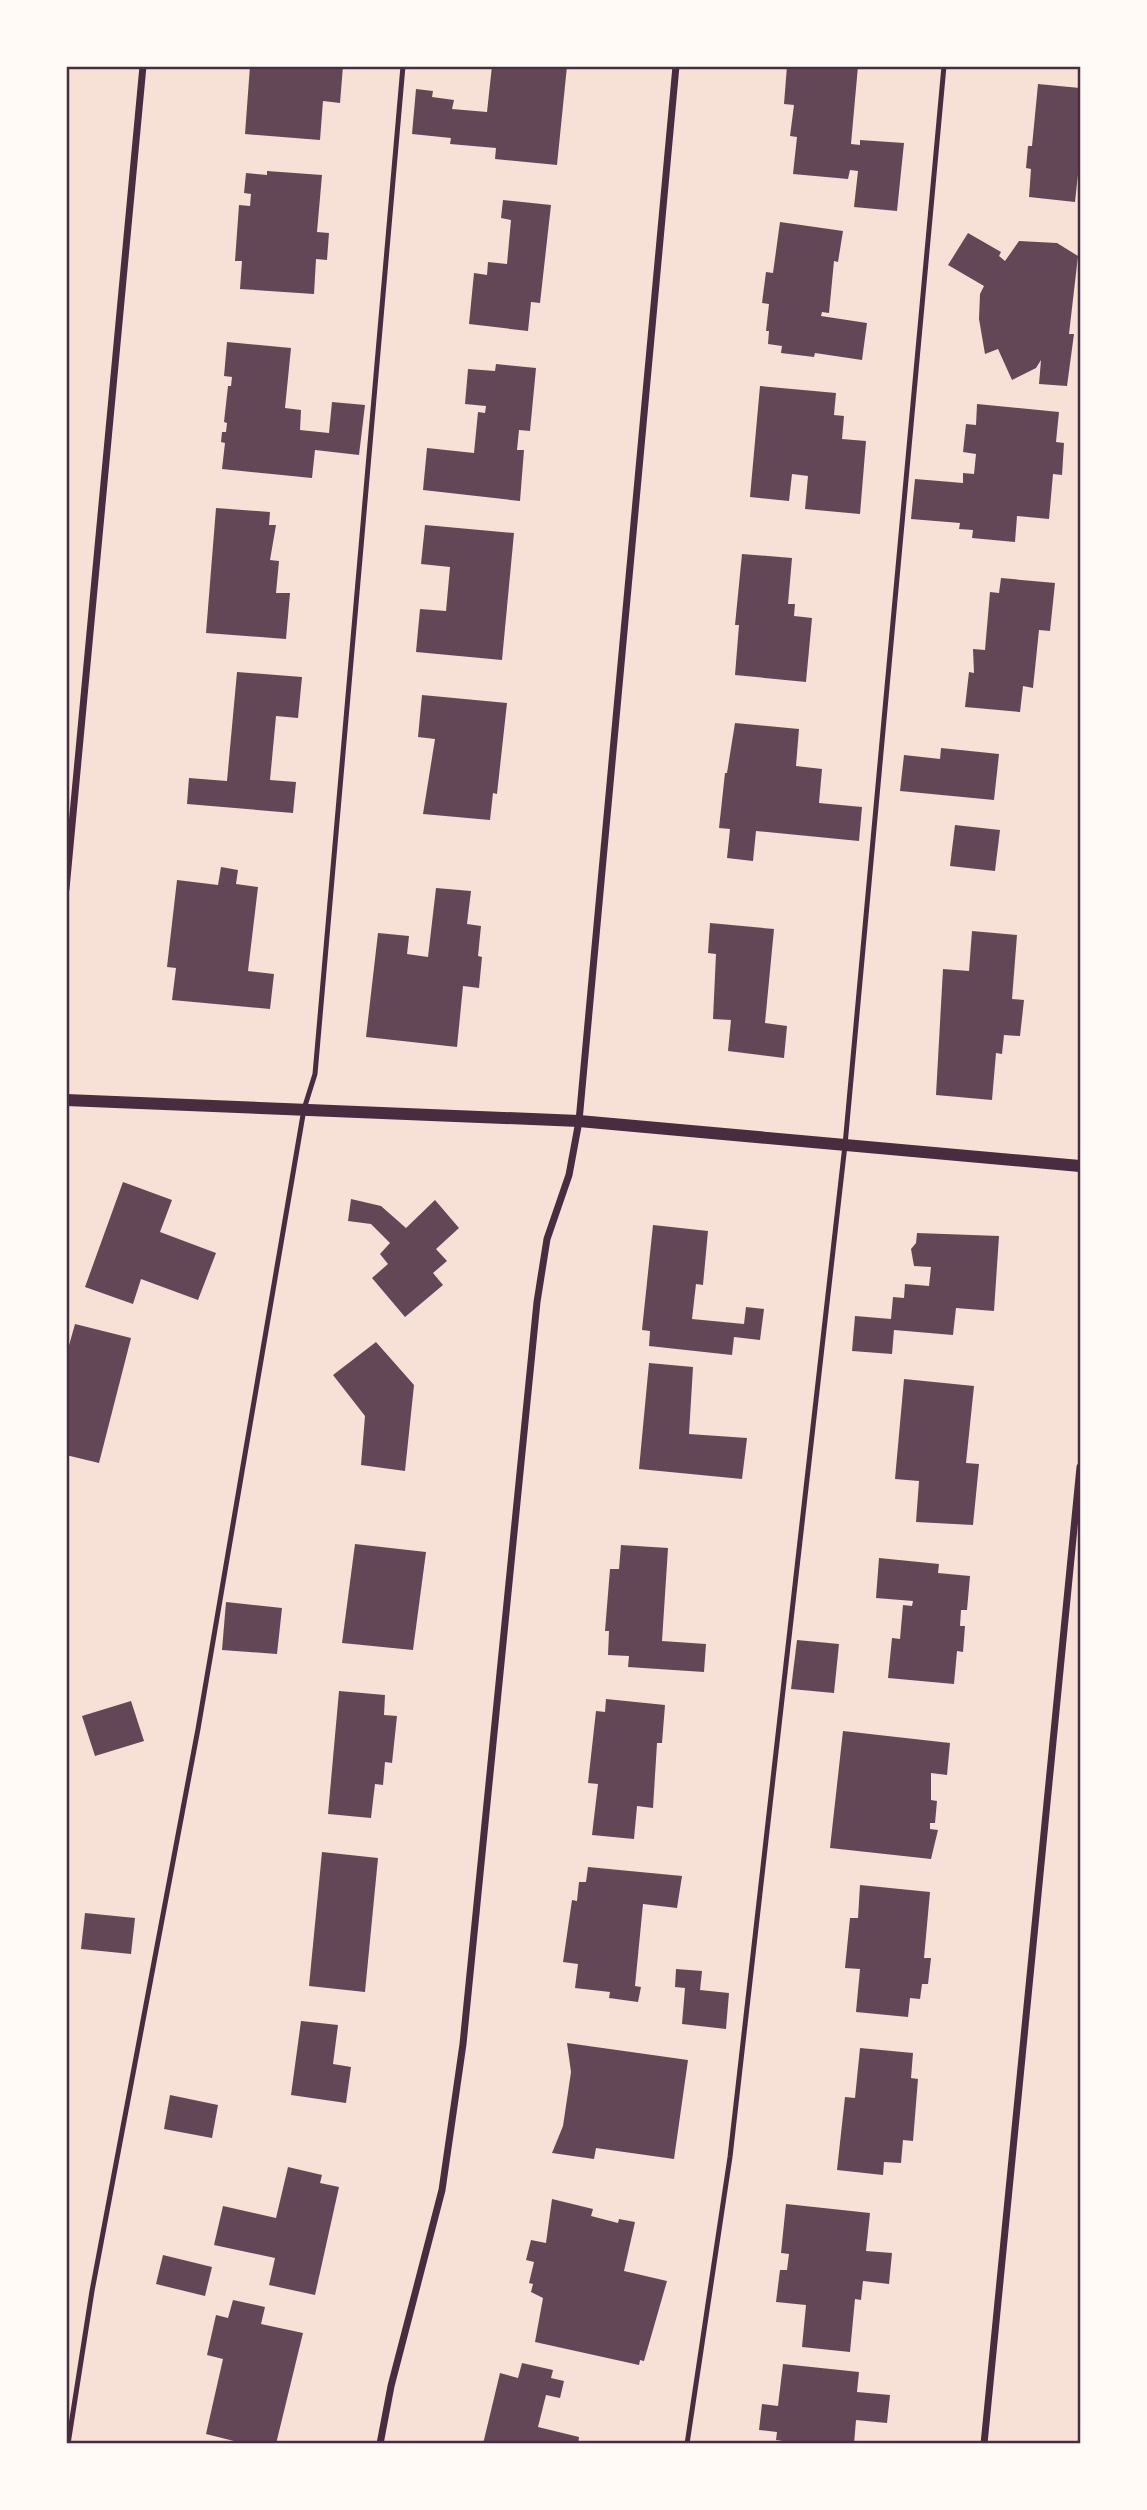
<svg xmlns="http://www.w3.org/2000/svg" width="1147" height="2510" viewBox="0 0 1147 2510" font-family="'Source Sans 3',sans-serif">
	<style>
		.building { fill: #644757 }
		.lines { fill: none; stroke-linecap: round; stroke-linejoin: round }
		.service { stroke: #4a2c40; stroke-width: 5 }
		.minor { stroke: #4a2c40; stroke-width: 7 }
		.tertiary { stroke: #4a2c40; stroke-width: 12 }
		.neatline { fill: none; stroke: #4a2c40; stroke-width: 2.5 }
	</style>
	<rect width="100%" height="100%" fill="#f7e1d7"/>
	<g class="building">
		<polygon points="250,66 343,66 340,103 323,101 320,140 245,134"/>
		<polygon points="492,66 567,66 557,165 495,159 496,148 450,144 451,138 412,134 416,89 433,91 432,97 454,100 452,109 487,112"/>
		<polygon points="787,66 858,66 851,144 860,145 860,140 904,143 897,211 854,207 858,171 850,170 848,179 793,174 797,137 790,136 794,105 784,104"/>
		<polygon points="1038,84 1080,88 1080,156 1075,202 1029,197 1031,169 1026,168 1028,146 1032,146"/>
		<polygon points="267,171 322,175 317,232 329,233 327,260 316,259 314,294 240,289 242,261 235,261 239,205 250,206 251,194 244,193 246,173 267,175"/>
		<polygon points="503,200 551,205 540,303 531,302 528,331 469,324 474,273 487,275 488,262 507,264 511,220 501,218"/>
		<polygon points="780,222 843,231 838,262 834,261 829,313 822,312 821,316 867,323 862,360 815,353 814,357 781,353 782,346 768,344 769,331 766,331 769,304 762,303 766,272 773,273"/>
		<polygon points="968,233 1001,252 999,256 1005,261 1019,241 1057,243 1078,256 1069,334 1074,334 1067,386 1039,384 1041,360 1036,368 1012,380 998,349 985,354 979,319 980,294 984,286 948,265"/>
		<polygon points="227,342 291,348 285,408 301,410 300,430 329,433 332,402 365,405 359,455 315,450 312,478 222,469 225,443 221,442 222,432 226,432 227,423 224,422 228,386 231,386 232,377 224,376"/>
		<polygon points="496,364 536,368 530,431 519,430 517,450 524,450 520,501 423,490 427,448 474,453 478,412 485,413 486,406 465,404 468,369 495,371"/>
		<polygon points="760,386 836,393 834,415 844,416 842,439 866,441 860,514 805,509 808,476 792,474 789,501 750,497"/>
		<polygon points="977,404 1059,412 1056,442 1064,443 1062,475 1053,474 1049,519 1017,516 1015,542 972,538 973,530 959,529 960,523 911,519 915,479 963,483 963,473 974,474 976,454 963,452 966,424 976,425"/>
		<polygon points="216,508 270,512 269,525 276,525 270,560 279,561 276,593 290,593 286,639 206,633"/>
		<polygon points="425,525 514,533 502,660 416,652 420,609 446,611 450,567 421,564"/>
		<polygon points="742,554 792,558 788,604 795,604 794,616 812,618 806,682 735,675 739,625 735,625"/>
		<polygon points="1001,578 1055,583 1050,631 1039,630 1033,688 1023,686 1020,712 965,707 969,672 974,673 973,649 985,650 990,592 999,593"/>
		<polygon points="237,672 302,677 298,718 276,716 270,780 296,782 293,813 187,804 189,778 227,781"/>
		<polygon points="422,695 507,703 497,794 493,793 490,820 423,814 435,739 418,737"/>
		<polygon points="735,723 799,729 796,766 822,769 819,803 862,807 859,841 756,831 753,861 727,858 730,829 719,828 725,773 727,773"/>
		<polygon points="941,748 999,754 994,800 900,791 904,755 940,759"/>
		<polygon points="955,825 1000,830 995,871 950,866"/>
		<polygon points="221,867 238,870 236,884 258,887 248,971 274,974 270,1009 172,1000 176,968 167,967 177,880 218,885"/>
		<polygon points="436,888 471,891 467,924 481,926 478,956 482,957 479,988 463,986 457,1047 366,1037 378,933 409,936 407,954 428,957"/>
		<polygon points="710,923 774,929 765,1023 787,1026 784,1058 728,1051 731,1020 713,1019 716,954 708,953"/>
		<polygon points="972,931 1017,935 1012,999 1024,1000 1020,1036 1004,1035 1002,1054 996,1053 992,1100 936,1095 943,969 969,971"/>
		<polygon points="123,1182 172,1200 160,1232 216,1253 198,1300 141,1279 133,1304 85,1287"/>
		<polygon points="351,1199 381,1206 406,1228 435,1200 459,1228 436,1249 447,1261 433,1273 443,1285 405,1317 372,1278 388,1264 380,1254 390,1243 371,1224 348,1221"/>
		<polygon points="653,1225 708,1231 703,1285 696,1284 692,1319 744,1324 746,1307 764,1309 760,1340 734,1337 732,1355 649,1346 650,1331 642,1330"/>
		<polygon points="917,1233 999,1236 994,1311 956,1308 953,1335 894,1330 892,1354 852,1351 855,1316 891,1319 893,1297 904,1298 905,1284 929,1286 931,1267 914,1266 911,1249 916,1243"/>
		<polygon points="75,1324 131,1338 99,1463 66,1455 66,1356"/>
		<polygon points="376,1342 414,1385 405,1471 361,1465 365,1416 333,1375"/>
		<polygon points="649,1363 693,1367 689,1434 747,1438 742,1479 639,1469"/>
		<polygon points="904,1379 974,1386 966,1463 979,1464 973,1525 916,1522 919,1481 895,1479"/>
		<polygon points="355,1544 426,1552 413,1650 342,1643"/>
		<polygon points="621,1545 668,1548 662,1641 706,1644 704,1672 628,1667 629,1656 608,1655 609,1631 605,1631 610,1569 619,1569"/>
		<polygon points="879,1558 939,1564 938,1573 970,1576 967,1610 961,1610 960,1626 965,1626 963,1652 957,1651 954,1684 888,1678 892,1638 900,1639 903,1605 912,1606 913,1601 876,1598"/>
		<polygon points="226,1602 282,1608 277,1654 222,1650"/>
		<polygon points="797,1640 839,1644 834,1693 791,1689"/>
		<polygon points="339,1691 385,1695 384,1715 397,1716 392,1763 385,1762 383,1785 375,1784 371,1818 328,1814"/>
		<polygon points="606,1699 665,1705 662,1743 657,1743 653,1808 637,1806 634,1839 592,1835 598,1784 588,1783 596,1711 605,1712"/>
		<polygon points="131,1701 144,1741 95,1756 82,1716"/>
		<polygon points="843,1731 950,1743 947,1775 931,1773 931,1800 937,1801 935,1823 930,1823 930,1829 938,1830 931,1859 830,1848"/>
		<polygon points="322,1852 378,1858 365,1992 309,1986"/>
		<polygon points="588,1867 682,1876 677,1908 643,1904 635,1986 641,1987 638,2002 609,1998 610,1992 575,1988 578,1964 563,1962 572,1900 577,1901 579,1882 586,1882"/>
		<polygon points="860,1885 930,1892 924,1958 931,1958 928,1984 922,1984 920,1999 910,1998 908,2017 856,2012 860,1969 845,1968 850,1918 858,1918"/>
		<polygon points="85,1913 135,1918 131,1954 81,1949"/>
		<polygon points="676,1969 702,1971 700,1990 729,1993 726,2029 682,2024 685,1988 675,1987"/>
		<polygon points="301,2021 338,2025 333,2064 351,2067 346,2103 291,2095"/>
		<polygon points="567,2043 688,2060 674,2159 596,2148 594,2159 552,2153 563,2126 571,2072"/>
		<polygon points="860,2048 913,2053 911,2078 918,2079 913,2141 903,2140 901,2163 884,2162 883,2175 837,2170 845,2097 855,2098"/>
		<polygon points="170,2095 218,2105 212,2138 164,2129"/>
		<polygon points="288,2167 322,2175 320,2183 339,2187 315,2295 269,2285 275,2258 214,2245 223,2206 276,2218"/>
		<polygon points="552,2199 593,2209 591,2216 618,2223 619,2219 635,2222 624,2271 667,2281 644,2361 640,2360 639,2365 535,2342 543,2298 531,2292 533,2284 529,2283 534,2262 526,2260 531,2240 546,2243"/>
		<polygon points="786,2204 870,2213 866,2251 892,2253 889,2284 863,2281 861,2300 855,2299 850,2352 802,2347 806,2305 776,2302 780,2270 787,2270 789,2254 781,2253"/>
		<polygon points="163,2255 212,2267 205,2296 156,2284"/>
		<polygon points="233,2300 265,2307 261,2324 303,2333 276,2444 246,2444 206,2434 223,2359 207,2355 216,2315 228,2318"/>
		<polygon points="522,2363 553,2370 551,2378 564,2381 560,2398 546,2395 538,2427 579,2437 578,2444 483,2444 500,2373 518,2378"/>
		<polygon points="783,2364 859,2372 857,2392 890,2395 887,2423 856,2420 854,2444 790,2444 790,2442 776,2440 777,2432 759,2430 762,2404 778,2406"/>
	</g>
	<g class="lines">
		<g class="service">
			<polyline points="68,2444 92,2291 198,1729 304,1109 315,1074 403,66"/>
			<polyline points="687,2444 730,2157 845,1145 944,66"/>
		</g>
		<g class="minor">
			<polyline points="66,889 143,66"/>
			<polyline points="380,2444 391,2386 442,2190 463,2044 537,1302 547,1239 569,1175 579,1121 676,66"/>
			<polyline points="984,2444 1080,1467"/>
		</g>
		<polyline class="tertiary" points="66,1100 579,1121 1080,1166"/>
	</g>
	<rect width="1147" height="2510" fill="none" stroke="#fffaf5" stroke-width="136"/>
	<rect x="68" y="68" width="1011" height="2374" class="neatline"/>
</svg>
